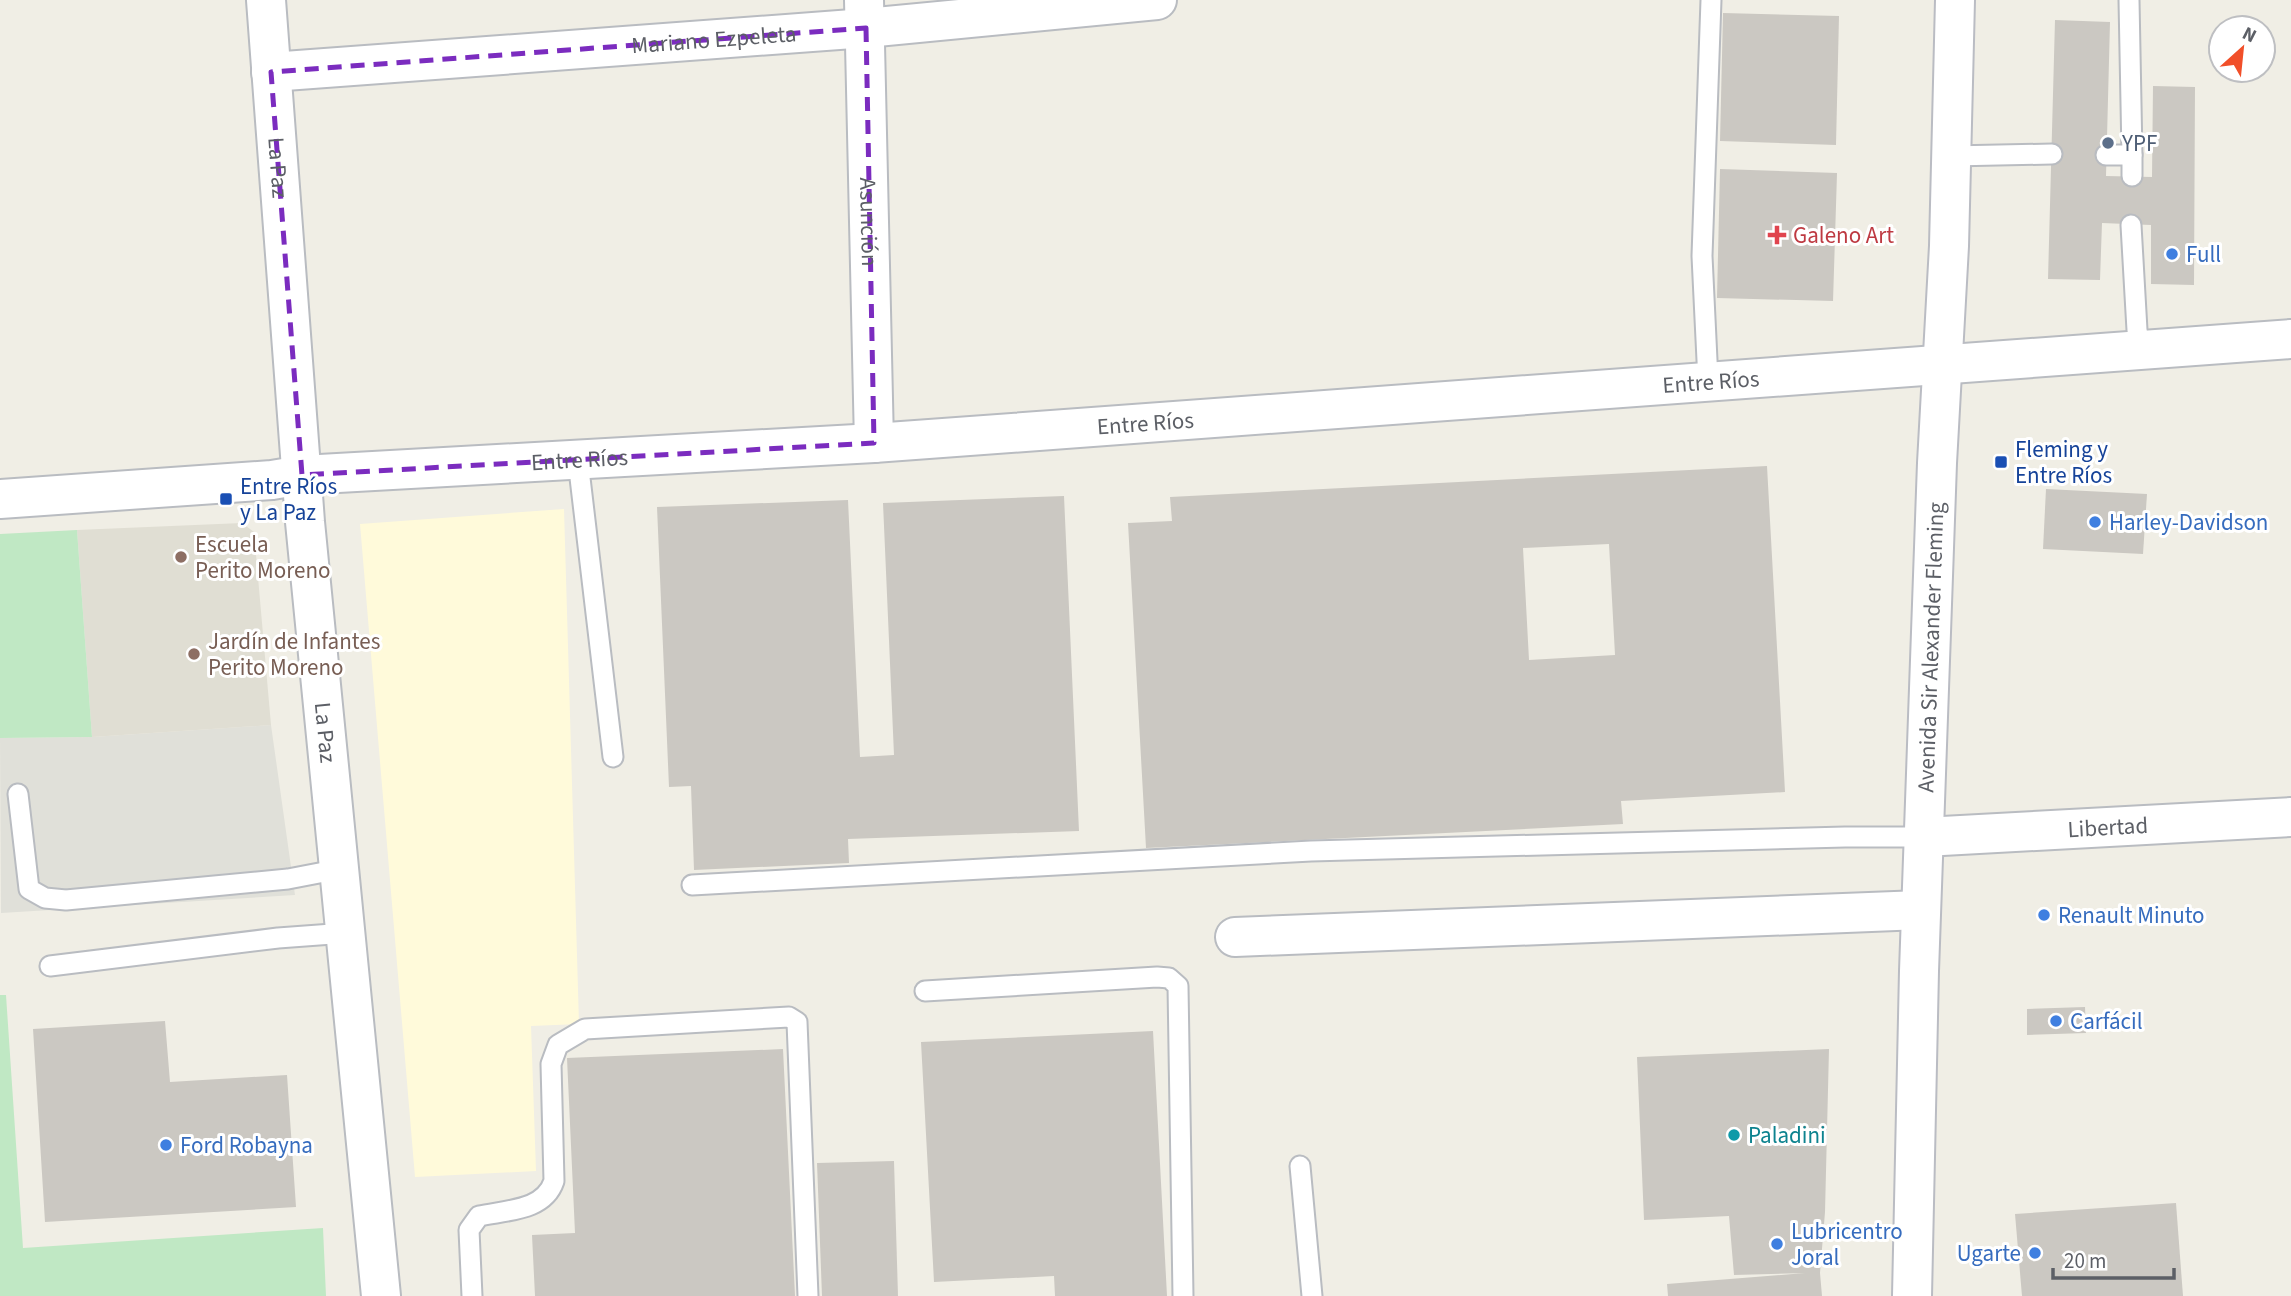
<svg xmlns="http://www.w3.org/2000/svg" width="2291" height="1296" viewBox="0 0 2291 1296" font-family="'Source Sans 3',sans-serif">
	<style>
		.commercial { fill: #fffada }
		.industrial { fill: #e0e0d9 }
		.education { fill: #e0ded3 }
		.green { fill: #c0e8c4 }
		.building { fill: #cbc8c2; fill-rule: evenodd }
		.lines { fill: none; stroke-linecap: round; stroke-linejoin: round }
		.service-casing { stroke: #b9bcc1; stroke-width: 23 }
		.minor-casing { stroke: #b9bcc1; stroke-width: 42 }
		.secondary-casing { stroke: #babcc3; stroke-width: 42 }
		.service { stroke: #fff; stroke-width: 19 }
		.minor { stroke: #fff; stroke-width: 38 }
		.secondary { stroke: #fff; stroke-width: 38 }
		.marked { fill: none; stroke: #7b2cbf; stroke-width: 5; stroke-dasharray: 14 9; stroke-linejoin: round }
		.service-dot { fill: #5c6f8a; stroke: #fff; stroke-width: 2.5 }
		.health-dot { fill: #e0444e; stroke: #fff; stroke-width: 2.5 }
		.shop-dot { fill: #3f7fe0; stroke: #fff; stroke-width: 2.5 }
		.transit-dot { fill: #1a4fb4; stroke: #fff; stroke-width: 2.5 }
		.education-dot { fill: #8d6e63; stroke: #fff; stroke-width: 2.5 }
		.culture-dot { fill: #0f9aa8; stroke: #fff; stroke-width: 2.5 }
		.labels { text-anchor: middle; stroke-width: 6; stroke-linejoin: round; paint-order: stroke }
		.street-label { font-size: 23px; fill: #5c5f66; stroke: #fff }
		.service-label { font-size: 23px; fill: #4e5e75; stroke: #fff; text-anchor: start }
		.health-label { font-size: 23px; fill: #be3a42; stroke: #fff; text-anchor: start }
		.shop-label { font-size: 23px; fill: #366cbe; stroke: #fff; text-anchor: start }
		.transit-label { font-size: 23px; fill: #164399; stroke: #fff; text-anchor: start }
		.education-label { font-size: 23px; fill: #785e54; stroke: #fff; text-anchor: start }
		.culture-label { font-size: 23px; fill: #0d838f; stroke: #fff; text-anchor: start }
	</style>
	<rect width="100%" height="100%" fill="#f0eee5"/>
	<polygon class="commercial" points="564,509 579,1024 531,1026 536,1171 415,1177 360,524"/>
	<polygon class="industrial" points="271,725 295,895 1,913 0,738 92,737"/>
	<polygon class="education" points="242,523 254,532 271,725 92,737 77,530"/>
	<g class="green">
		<polygon points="77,530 92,737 0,738 0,534"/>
		<polygon points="0,995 6,995 23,1248 323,1228 326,1296 0,1296"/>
	</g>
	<g class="building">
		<polygon points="1723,13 1839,16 1836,145 1720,141"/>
		<polygon points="2055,20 2110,22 2106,176 2152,177 2153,86 2195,87 2194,285 2151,284 2151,225 2102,223 2100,280 2048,279"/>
		<polygon points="1720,169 1837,173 1833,301 1717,298"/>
		<path d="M 1767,466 L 1785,792 L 1621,801 L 1623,824 L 1146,848 L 1128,523 L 1172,521 L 1170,497 ZM 1609,544 L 1615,655 L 1529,660 L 1523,548 Z"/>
		<polygon points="2046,489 2147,494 2143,554 2043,549"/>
		<polygon points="1064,496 1079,831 848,839 849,863 694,870 691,786 669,787 657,507 848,500 860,757 894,755 883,503"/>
		<polygon points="2085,1007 2086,1033 2027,1035 2027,1009"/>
		<polygon points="165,1021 170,1082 287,1075 296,1207 45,1222 33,1029"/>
		<polygon points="1153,1031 1167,1296 1055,1296 1054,1276 934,1282 921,1042"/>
		<polygon points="783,1049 795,1296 535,1296 532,1235 575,1233 567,1058"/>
		<polygon points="1829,1049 1825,1212 1820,1273 1822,1296 1668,1296 1667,1284 1805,1273 1734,1275 1729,1216 1644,1220 1637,1057"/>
		<polygon points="894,1161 898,1296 822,1296 817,1163"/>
		<polygon points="2176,1203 2183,1296 2022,1296 2015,1214"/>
	</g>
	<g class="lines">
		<g class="service-casing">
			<g id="service">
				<polyline points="2106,155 2132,155 2129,0"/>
				<polyline points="1951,156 2052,154"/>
				<polyline points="2132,176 2132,155"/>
				<polyline points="2131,225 2137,330 2141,350"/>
				<polyline points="1708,381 1702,256 1711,0"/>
				<polyline points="578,461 613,757"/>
				<polyline points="18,794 29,889 45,898 66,900 288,879 340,869"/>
				<polyline points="692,885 1311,851 1845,837 1924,837"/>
				<polyline points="50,966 278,938 346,933"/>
				<polyline points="925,991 1157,977 1169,978 1178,986 1183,1296"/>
				<polyline points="1300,1166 1312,1296"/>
				<path d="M 472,1296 L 469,1230 L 479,1216 C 507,1210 544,1211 554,1181 L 551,1064 L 558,1045 L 585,1029 L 789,1017 L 797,1022 L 808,1296"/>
			</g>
		</g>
		<g class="minor-casing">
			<g id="minor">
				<path id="s1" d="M 266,0 L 305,522 L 381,1296"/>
				<path id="s2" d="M 864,0 L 874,443"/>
				<path id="s3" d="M 271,72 L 866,28 L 1157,0"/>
				<path id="s4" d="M 0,499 L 272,480 L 302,475 L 874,443 L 2291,339"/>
				<path id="s5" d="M 1924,837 L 2291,817"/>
				<polyline points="1235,937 1921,910"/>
			</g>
		</g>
		<g class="secondary-casing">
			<g id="secondary">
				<path id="s6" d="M 1912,1296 L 1919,971 L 1937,463 L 1949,246 L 1955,0"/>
			</g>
		</g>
		<use href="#service" class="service"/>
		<use href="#minor" class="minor"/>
		<use href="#secondary" class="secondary"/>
	</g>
	<path class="marked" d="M 866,28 L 874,443 L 302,475 L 271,72 Z"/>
	<circle class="service-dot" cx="2108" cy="143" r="7"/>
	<path class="health-dot" d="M1773.5 224.5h7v7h7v7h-7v7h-7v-7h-7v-7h7z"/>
	<g class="shop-dot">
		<circle cx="2172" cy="254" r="7"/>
		<circle cx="2095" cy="522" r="7"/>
		<circle cx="2044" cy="915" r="7"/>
		<circle cx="2056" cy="1021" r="7"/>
		<circle cx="166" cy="1145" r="7"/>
		<circle cx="1777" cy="1244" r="7"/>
		<circle cx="2035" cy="1253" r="7"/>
	</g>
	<g class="transit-dot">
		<rect x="1994" y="455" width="14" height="14" rx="3.5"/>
		<rect x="219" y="492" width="14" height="14" rx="3.5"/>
	</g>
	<g class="education-dot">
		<circle cx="181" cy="557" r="7"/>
		<circle cx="194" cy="654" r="7"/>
	</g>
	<circle class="culture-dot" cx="1734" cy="1135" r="7"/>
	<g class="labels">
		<g class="street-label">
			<text dy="8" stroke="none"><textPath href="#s3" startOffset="444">Mariano Ezpeleta</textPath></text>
			<text dy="8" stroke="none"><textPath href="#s1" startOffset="168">La Paz</textPath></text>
			<text dy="8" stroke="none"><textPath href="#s2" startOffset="222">Asunción</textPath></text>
			<text dy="8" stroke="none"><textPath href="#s4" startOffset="1715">Entre Ríos</textPath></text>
			<text dy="8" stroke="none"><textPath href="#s4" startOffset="1148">Entre Ríos</textPath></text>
			<text dy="8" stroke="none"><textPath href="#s4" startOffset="581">Entre Ríos</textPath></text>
			<text dy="8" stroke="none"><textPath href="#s6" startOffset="649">Avenida Sir Alexander Fleming</textPath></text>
			<text dy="8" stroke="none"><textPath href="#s1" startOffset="735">La Paz</textPath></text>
			<text dy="8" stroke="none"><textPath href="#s5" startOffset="184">Libertad</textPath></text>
		</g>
		<g class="service-label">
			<text x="2122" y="151">YPF</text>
		</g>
		<g class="health-label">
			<text x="1793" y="243">Galeno Art</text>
		</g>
		<g class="shop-label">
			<text x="2186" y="262">Full</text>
			<text x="2109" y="530">Harley-Davidson</text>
			<text x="2058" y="923">Renault Minuto</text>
			<text x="2070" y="1029">Carfácil</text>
			<text x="180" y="1153">Ford Robayna</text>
			<text x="1791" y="1239">Lubricentro<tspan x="1791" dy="26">Joral</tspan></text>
			<text x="2021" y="1261" text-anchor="end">Ugarte</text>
		</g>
		<g class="transit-label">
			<text x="2015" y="457">Fleming y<tspan x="2015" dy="26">Entre Ríos</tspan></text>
			<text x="240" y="494">Entre Ríos<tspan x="240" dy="26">y La Paz</tspan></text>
		</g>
		<g class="education-label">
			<text x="195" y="552">Escuela<tspan x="195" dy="26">Perito Moreno</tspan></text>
			<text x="208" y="649">Jardín de Infantes<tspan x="208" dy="26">Perito Moreno</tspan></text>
		</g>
		<g class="culture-label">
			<text x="1748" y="1143">Paladini</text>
		</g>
	</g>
	<g transform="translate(2242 49) rotate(27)"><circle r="33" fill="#ffffff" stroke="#bebfc2" stroke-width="2"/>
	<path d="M0-5L12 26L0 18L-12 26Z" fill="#f14f29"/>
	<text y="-10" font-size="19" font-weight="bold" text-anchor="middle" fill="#5c5f66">N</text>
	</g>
	<path d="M2053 1268v10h121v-10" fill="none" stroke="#5c5f66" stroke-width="3.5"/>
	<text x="2064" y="1268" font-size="21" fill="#5c5f66" stroke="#ffffff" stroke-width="5" paint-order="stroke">20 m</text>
</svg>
